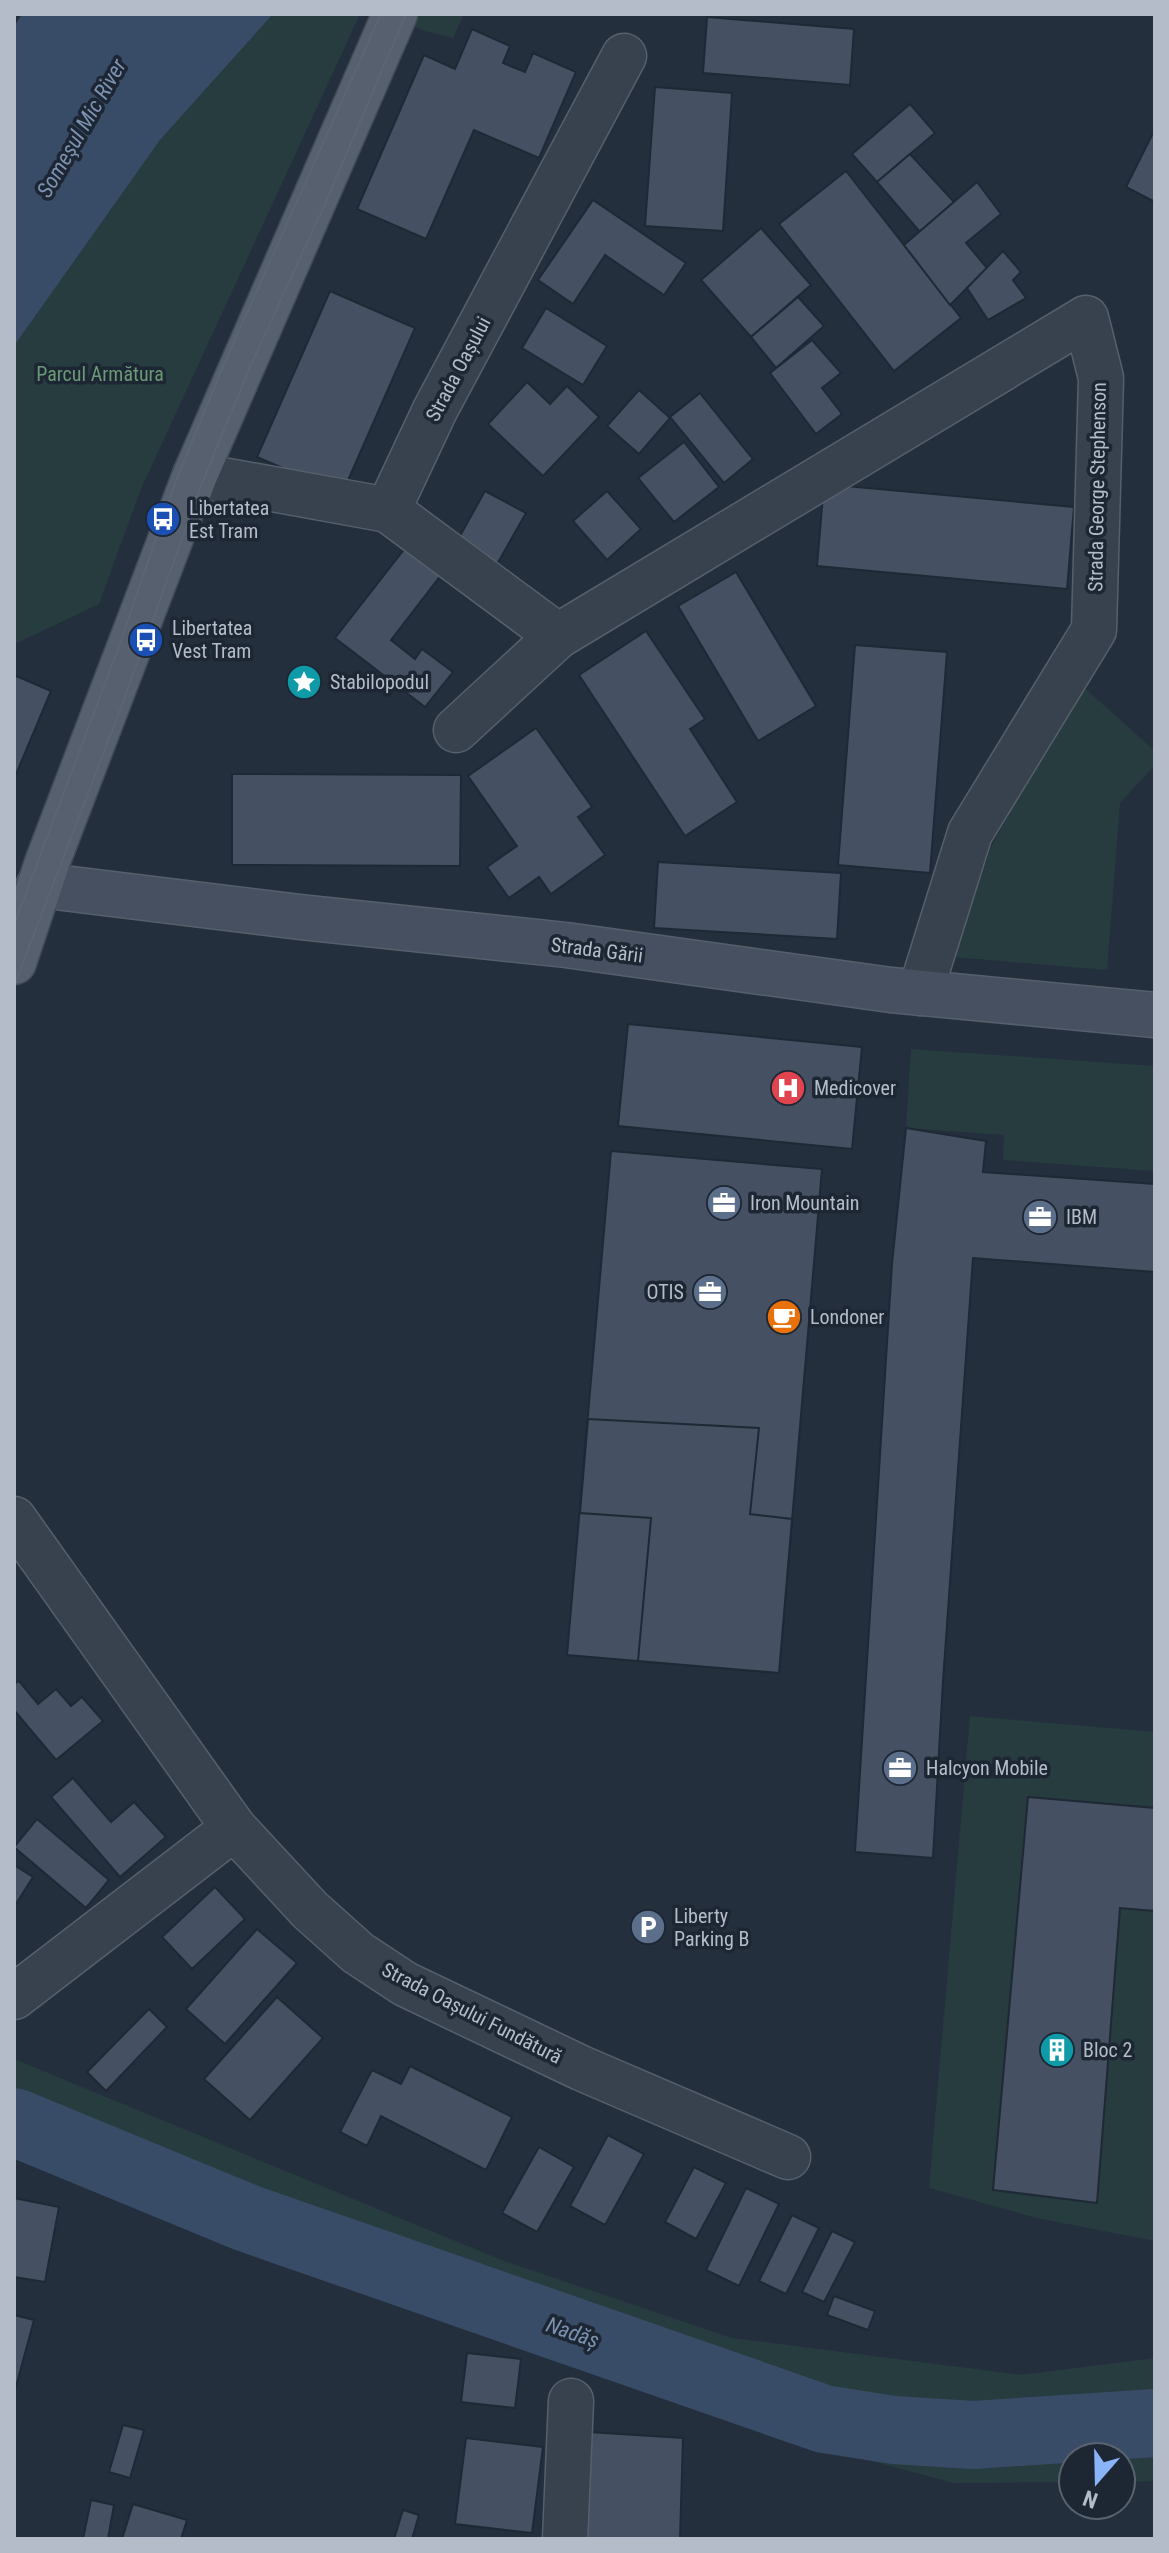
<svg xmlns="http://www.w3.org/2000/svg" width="1169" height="2553" viewBox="0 0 1169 2553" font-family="'Roboto Condensed',sans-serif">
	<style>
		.green { fill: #263c3f }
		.water { fill: #394c67 }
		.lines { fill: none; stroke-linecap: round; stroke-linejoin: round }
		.river { stroke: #394c67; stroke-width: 68 }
		.building { fill: #455162; stroke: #1f2835; stroke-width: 2 }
		.street-casing { stroke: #565f6c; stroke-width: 47 }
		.secondary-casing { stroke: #565f6c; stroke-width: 47 }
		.primary-casing { stroke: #414a57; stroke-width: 47 }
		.street { stroke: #38414e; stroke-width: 44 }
		.secondary { stroke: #465061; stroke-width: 44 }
		.primary { stroke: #56606e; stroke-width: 44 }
		.tram { stroke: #5a6575; stroke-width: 2 }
		.labels { text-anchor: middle; stroke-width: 7; stroke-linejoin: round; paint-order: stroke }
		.street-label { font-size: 20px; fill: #b4bcc9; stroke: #1d2633 }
		.park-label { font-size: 20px; fill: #6b9a76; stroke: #1d2633 }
		.poi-label { font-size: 20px; fill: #b4bcc9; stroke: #1d2633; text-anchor: start }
		.water-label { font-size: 22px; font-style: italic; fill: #7c92b1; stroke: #1d2633 }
	</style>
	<rect width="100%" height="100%" fill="#242f3e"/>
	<g class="green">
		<polygon points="273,14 360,14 141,489 99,604 17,643 14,642 14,346 160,140"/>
		<polygon points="391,14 464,14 453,38 424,31"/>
		<polygon points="1080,684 1155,751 1155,765 1120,803 1107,970 954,957 991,847"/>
		<polygon points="911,1049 1155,1066 1155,1171 1003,1160 1004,1135 906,1128"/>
		<polygon points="970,1716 1155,1732 1155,2241 1037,2218 929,2188"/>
		<polygon points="14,2059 504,2261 732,2338 1021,2375 1155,2358 1155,2481 1121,2482 1121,2457 1073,2457 1073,2482 954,2483 871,2461 558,2354 14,2146"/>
	</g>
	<polygon class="water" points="22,14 273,14 160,140 14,346 14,27"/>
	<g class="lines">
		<polyline class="river" points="14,2122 247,2218 824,2419 894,2430 973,2435 1155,2423"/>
	</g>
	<g class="building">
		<polygon points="707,17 854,29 850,85 703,73"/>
		<polygon points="472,29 510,46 503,63 525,72 533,53 576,72 539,158 474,130 426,239 357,209 424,55 455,69"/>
		<polygon points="655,87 732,93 723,231 645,226"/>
		<polygon points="910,104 935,133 877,182 852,154"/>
		<polygon points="1155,129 1155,202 1126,187"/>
		<polygon points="910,154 954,202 920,232 877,182"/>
		<polygon points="846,171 961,318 894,371 779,224"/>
		<polygon points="977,182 1001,214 966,243 987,268 950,305 904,245"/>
		<polygon points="593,200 686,263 664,295 605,255 573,304 538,280"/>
		<polygon points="761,228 811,285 751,337 701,280"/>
		<polygon points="1003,251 1021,272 1013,280 1026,298 988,320 967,288"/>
		<polygon points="330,291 415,328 342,494 257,457"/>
		<polygon points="798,297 824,326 776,368 751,337"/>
		<polygon points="546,308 607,346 583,385 522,348"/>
		<polygon points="812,340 841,373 822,388 842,414 816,434 770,373"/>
		<polygon points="527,382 550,404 567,386 599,417 543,476 488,424"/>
		<polygon points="639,390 670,418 639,454 607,426"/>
		<polygon points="700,393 753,459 724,483 670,417"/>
		<polygon points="684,442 719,487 674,522 638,478"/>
		<polygon points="824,484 1074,507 1067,589 817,566"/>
		<polygon points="485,491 526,513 496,566 456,543"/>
		<polygon points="607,491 641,529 607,560 573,521"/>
		<polygon points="406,547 441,575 391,640 415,659 422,649 453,672 425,707 335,638"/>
		<polygon points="736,572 816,706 758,741 678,606"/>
		<polygon points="646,631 705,719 690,729 737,802 685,836 579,675"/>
		<polygon points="855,645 947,652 930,873 838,865"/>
		<polygon points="14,675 51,691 14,779"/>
		<polygon points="536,728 592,807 578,817 605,855 551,894 539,877 509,898 487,867 517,846 468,776"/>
		<polygon points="232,774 461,775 460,866 232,865"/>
		<polygon points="658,862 841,873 837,939 654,928"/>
		<polygon points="628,1024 862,1047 852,1149 618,1126"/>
		<polygon points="906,1128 986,1141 983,1172 1155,1184 1155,1272 973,1258 943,1681 933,1858 855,1852 892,1264"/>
		<polygon points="611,1151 822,1169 779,1673 567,1655"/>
		<polygon points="588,1419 759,1428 750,1514 792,1519 779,1673 638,1661 651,1518 580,1513"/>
		<polygon points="19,1681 38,1704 56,1689 71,1706 82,1697 103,1721 56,1760 14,1710 14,1684"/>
		<polygon points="73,1778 111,1822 134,1802 166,1837 120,1877 51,1797"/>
		<polygon points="1028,1797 1155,1808 1155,1911 1120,1908 1097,2203 993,2190"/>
		<polygon points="37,1819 109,1880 86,1908 14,1847"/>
		<polygon points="14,1865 33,1877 14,1907"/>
		<polygon points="215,1887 245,1919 192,1969 162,1937"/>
		<polygon points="257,1929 297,1963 225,2044 186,2009"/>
		<polygon points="277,1997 323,2038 250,2120 204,2079"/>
		<polygon points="149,2009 167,2027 106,2091 87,2072"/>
		<polygon points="410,2066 512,2117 486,2170 381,2116 367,2146 340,2132 372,2070 401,2084"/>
		<polygon points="608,2135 644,2154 605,2225 570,2206"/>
		<polygon points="539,2147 574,2167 537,2232 502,2213"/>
		<polygon points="694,2167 726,2183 696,2239 665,2222"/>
		<polygon points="746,2188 779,2204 739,2286 706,2270"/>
		<polygon points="14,2198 59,2207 45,2282 14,2277"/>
		<polygon points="792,2215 819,2228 786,2294 759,2281"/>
		<polygon points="832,2231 855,2242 824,2302 802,2292"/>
		<polygon points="834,2296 875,2311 868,2330 827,2315"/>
		<polygon points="14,2315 34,2320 14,2394"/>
		<polygon points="467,2353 521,2359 515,2408 461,2402"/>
		<polygon points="123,2425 144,2430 130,2478 109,2472"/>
		<polygon points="588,2432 683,2438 680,2539 586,2539"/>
		<polygon points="466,2438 543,2447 532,2533 455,2524"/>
		<polygon points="91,2500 114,2505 108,2539 83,2539"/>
		<polygon points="133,2504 187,2520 181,2539 122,2539"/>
		<polygon points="403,2510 419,2515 412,2539 394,2539"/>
	</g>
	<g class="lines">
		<g class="street-casing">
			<g id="street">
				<polyline points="195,475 388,510 435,410 624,56"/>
				<polyline points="388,510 558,636"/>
				<polyline points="456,730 558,636 1086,318 1101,378 1094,630 970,833 920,993"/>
				<polyline points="14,1519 234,1828 310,1910 358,1953 405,1984 581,2068 788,2157"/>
				<polyline points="14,1997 234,1828"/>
				<polyline points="565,2539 571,2401"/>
			</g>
		</g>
		<g class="secondary-casing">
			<polyline id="secondary" points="39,885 300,917 566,945 891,990 1155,1015"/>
		</g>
		<g class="primary-casing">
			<polyline id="primary" points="14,962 47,863 195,475 395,14"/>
		</g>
		<use href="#street" class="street"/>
		<use href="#secondary" class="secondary"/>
		<use href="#primary" class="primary"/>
		<g class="tram">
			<polyline points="14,925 118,649 176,481 221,371 381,14"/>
			<polyline points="14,986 122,705 204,478 250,367 324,206 406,14"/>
		</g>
	</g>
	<defs>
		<g id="bus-disc" transform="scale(1.8)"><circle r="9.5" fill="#1a4fb4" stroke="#1d2633"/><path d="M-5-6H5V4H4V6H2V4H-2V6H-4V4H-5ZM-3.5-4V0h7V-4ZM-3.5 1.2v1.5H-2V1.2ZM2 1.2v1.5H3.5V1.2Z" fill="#fff"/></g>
		<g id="sight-disc" transform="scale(1.8)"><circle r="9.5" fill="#0f9aa8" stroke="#1d2633"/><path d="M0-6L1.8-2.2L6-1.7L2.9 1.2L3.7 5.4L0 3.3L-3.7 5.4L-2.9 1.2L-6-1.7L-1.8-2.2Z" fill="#fff"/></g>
		<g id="hospital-disc" transform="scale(1.8)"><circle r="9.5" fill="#e0444e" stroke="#1d2633"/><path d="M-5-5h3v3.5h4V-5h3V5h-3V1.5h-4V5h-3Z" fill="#fff"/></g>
		<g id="office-disc" transform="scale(1.8)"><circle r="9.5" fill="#5c6f8a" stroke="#1d2633"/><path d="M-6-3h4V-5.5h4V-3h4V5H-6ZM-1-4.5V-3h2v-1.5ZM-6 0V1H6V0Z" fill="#fff"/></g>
		<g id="cafe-disc" transform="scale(1.8)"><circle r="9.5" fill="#e8710a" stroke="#1d2633"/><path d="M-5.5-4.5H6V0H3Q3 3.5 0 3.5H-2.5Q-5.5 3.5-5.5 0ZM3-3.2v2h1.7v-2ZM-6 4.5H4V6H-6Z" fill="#fff"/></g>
		<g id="parking-disc" transform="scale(1.8)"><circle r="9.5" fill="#5c6f8a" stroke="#1d2633"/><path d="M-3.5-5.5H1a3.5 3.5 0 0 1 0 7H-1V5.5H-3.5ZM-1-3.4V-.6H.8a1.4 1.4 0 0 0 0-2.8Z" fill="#fff"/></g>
		<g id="building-disc" transform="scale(1.8)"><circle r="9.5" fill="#0f9aa8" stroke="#1d2633"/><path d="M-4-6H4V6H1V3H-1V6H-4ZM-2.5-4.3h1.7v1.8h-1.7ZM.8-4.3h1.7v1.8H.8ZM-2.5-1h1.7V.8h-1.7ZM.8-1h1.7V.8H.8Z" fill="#fff"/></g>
	</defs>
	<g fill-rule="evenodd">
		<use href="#bus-disc" x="163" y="519"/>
		<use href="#bus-disc" x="146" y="640"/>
		<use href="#sight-disc" x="304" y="682"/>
		<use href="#hospital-disc" x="788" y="1088"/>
		<use href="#office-disc" x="724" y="1203"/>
		<use href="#office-disc" x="1040" y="1217"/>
		<use href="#office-disc" x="710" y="1292"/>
		<use href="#cafe-disc" x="784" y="1317"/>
		<use href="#office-disc" x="900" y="1768"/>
		<use href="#parking-disc" x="648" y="1927"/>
		<use href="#building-disc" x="1057" y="2050"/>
	</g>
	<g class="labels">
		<g class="street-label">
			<text transform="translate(458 369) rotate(-62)" y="7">Strada Oașului</text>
			<text transform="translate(1097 487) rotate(-89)" y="7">Strada George Stephenson</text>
			<text transform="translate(597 950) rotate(7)" y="7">Strada Gării</text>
			<text transform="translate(472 2013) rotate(27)" y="7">Strada Oașului Fundătură</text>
		</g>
		<g class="park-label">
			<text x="100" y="381">Parcul Armătura</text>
		</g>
		<g class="poi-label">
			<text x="189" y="515">Libertatea<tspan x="189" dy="23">Est Tram</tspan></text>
			<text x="172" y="635">Libertatea<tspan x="172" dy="23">Vest Tram</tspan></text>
			<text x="330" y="689">Stabilopodul</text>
			<text x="814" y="1095">Medicover</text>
			<text x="750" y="1210">Iron Mountain</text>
			<text x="1066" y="1224">IBM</text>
			<text x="684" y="1299" text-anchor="end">OTIS</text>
			<text x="810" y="1324">Londoner</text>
			<text x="926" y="1775">Halcyon Mobile</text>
			<text x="674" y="1923">Liberty<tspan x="674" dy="23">Parking B</tspan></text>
			<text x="1083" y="2057">Bloc 2</text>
		</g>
		<g class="water-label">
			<text transform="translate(81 128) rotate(-60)" y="8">Someşul Mic River</text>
			<text transform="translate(573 2332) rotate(19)" y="8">Nadăș</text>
		</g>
	</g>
	<rect width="1169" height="2553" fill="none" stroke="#b4bcc9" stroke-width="32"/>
	<g transform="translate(1097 2481) rotate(200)"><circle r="38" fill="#1d2633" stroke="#59626f" stroke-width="2"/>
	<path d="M0-6L14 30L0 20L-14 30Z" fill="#8ab4f8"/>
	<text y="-12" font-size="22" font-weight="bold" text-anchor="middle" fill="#b4bcc9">N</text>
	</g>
</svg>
